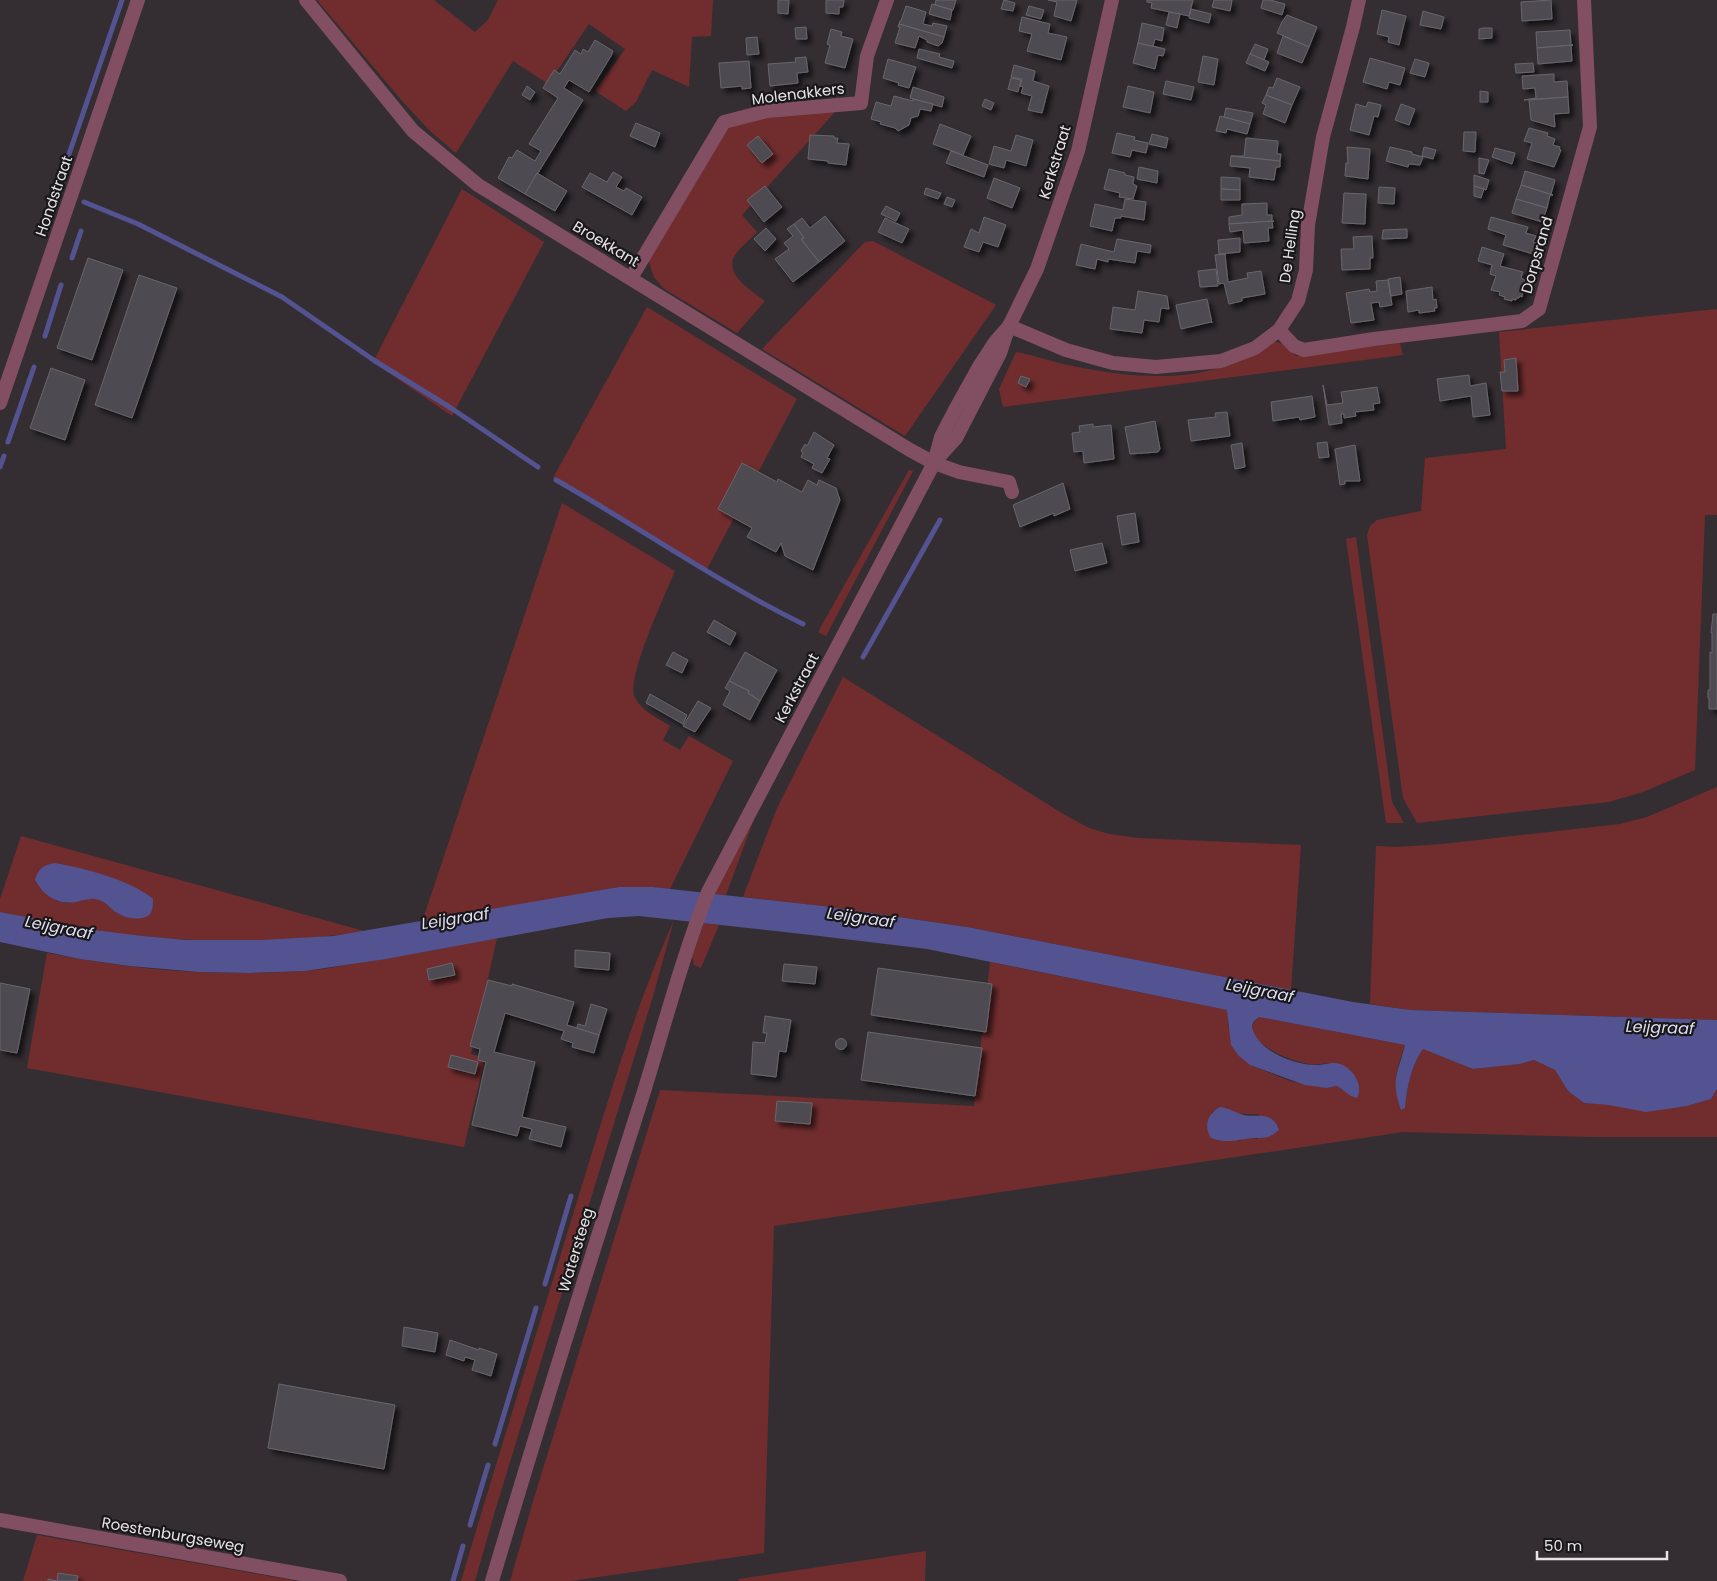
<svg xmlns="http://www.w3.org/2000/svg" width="1717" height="1581" viewBox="0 0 1717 1581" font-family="Poppins,sans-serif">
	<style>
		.green { fill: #712d2e; fill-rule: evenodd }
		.water { fill: #545391 }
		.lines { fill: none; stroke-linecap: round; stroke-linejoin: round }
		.stream { stroke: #545391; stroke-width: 5 }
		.building { fill: #4e4b51; stroke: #69656c; filter: url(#shadow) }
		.minor { stroke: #814f61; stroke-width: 14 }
		.tertiary { stroke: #814f61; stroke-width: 14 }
		.labels { text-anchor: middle; stroke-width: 4.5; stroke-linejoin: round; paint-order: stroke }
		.street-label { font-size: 15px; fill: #e7e4e7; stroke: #1a1719 }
		.water-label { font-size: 16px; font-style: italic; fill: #dddff2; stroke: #1a1719 }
	</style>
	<defs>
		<filter id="shadow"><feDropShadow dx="4.5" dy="4.5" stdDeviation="2.5" flood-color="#0009"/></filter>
	</defs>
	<rect width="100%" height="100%" fill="#342e33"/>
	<g class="green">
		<polygon points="317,0 434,0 475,32 488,20 498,0 713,0 711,36 692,37 689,87 652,70 636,102 626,111 595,91 625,49 589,24 548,84 513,61 456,153 430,131 403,102"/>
		<path d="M 835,112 L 742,215 L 757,232 C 750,240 737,249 733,259 C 727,277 754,292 765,301 L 737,333 L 663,288 L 654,277 L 647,257 L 728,116 Z"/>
		<polygon points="462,189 544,242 452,416 373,362"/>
		<polygon points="873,241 996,305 905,436 762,349 865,242"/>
		<polygon points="647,307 797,399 707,569 553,478"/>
		<polygon points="1717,309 1717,515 1705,515 1695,770 1643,792 1609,802 1417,823 1403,798 1367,535 1370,526 1377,520 1421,511 1425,458 1506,449 1499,332"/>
		<path d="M 1273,341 L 1284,344 L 1296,356 L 1400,343 L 1403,355 L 1003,407 L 999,389 L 1016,352 C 1033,355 1050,361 1068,365 C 1120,376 1182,384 1233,363 C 1247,358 1260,349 1273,341 Z"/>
		<polygon points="909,470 913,471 826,636 818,632"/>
		<path d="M 562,503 L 675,571 C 666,593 625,679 635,698 C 643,712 658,718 670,726 L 663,740 L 680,750 L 689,736 L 733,761 L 670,889 L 653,887 L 619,887 L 422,922 Z"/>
		<polygon points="1356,537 1392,802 1404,823 1386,823 1346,539"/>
		<polygon points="843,677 1065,815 1089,828 1109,834 1138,838 1301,845 1291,990 967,927 823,906 743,897 777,808"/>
		<polygon points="1717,787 1717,1020 1410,1010 1370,1004 1376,846 1397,847 1442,844 1620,824 1647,817"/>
		<polygon points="758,808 726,895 714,894"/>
		<path d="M 21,836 L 364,931 C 275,946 182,943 94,930 C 62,925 31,918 0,912 L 0,899 ZM 54,863 C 86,869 115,880 145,893 L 136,918 L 118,914 L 102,901 L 93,898 L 67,903 L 56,901 Z"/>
		<path d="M 674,920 L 654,993 L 495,1511 L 475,1581 L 461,1581 C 499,1453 539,1326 578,1198 C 607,1105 634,1009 674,920 Z"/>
		<polygon points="704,923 719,925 701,968 694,965 692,956"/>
		<path d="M 497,938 L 471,1054 L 485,1058 L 464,1147 L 27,1068 L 47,953 C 131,970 218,977 303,971 C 319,970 336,967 352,964 C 401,957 449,947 497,938 Z"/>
		<path d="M 990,962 L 1228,1010 L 1228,1026 L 1250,1065 L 1290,1081 L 1327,1088 L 1337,1086 L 1343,1091 L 1329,1063 C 1322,1064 1316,1065 1309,1064 C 1292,1062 1232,1039 1259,1017 L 1405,1045 C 1397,1069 1391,1085 1401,1109 L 1405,1108 C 1407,1087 1411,1066 1423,1049 L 1473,1069 L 1520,1064 L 1534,1060 L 1555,1070 L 1568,1091 L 1584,1103 L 1687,1106 L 1711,1099 L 1717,1089 L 1717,1137 L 1590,1137 L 1403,1132 L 774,1226 L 764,1553 L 571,1581 L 510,1581 L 534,1498 L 660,1090 L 974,1106 ZM 1213,1111 C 1229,1112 1244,1115 1259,1114 L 1257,1139 L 1247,1138 L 1238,1141 L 1207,1125 Z"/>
		<polygon points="37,1535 297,1581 23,1581"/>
		<polygon points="926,1551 925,1581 739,1581 739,1579"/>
	</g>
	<g class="water">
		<path d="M 55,863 C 83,868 131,880 153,899 C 153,904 153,910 150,914 C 143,922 125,918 117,913 C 109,908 105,900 95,899 C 89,898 82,901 76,902 C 57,905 44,896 35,880 C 38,869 43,865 55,863 Z"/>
		<path d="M 619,887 L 653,887 L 823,906 L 967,927 L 1353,1002 L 1410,1010 L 1717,1020 L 1717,1089 L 1711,1099 L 1687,1106 L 1646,1112 L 1609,1105 L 1584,1103 L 1568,1091 L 1555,1070 L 1534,1060 L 1520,1064 L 1473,1069 L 1423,1049 C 1411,1066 1407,1087 1405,1108 L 1401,1110 C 1390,1079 1398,1074 1405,1045 L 1259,1017 C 1253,1022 1250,1024 1254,1033 C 1263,1053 1296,1065 1317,1065 C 1325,1065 1333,1061 1340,1064 C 1353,1068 1364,1086 1357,1098 L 1351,1096 L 1337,1086 L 1327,1088 L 1305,1085 L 1250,1065 L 1239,1056 L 1231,1045 L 1227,1010 L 927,949 L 811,935 L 639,916 L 608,918 L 386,959 L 305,971 L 250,973 L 199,972 L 129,966 L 80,959 L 0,942 L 0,912 L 94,930 L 143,936 L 186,940 L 262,940 L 333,936 Z"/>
		<path d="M 1220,1107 C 1231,1108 1234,1113 1244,1115 C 1257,1118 1272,1110 1279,1130 C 1265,1142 1262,1136 1246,1139 C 1231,1141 1226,1143 1211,1138 C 1203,1125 1208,1114 1220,1107 Z"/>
	</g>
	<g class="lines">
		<g class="stream">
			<polyline points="57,189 122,0"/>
			<polyline points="84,202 138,224 282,297 375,361 451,408 538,467"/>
			<polyline points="72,258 81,231"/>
			<polyline points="45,336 61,285"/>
			<polyline points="8,442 34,367"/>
			<polyline points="0,467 4,456"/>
			<path d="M 556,480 C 639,527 717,582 803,624"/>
			<polyline points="863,657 940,520"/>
			<polyline points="545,1284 571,1196"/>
			<polyline points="495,1444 536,1308"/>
			<polyline points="470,1525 488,1465"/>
			<polyline points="453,1581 463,1546"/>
		</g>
	</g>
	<g class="building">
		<polygon points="778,0 789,0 788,14 778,13"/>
		<polygon points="826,0 844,0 843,7 839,7 839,14 826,13"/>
		<polygon points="936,0 956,0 953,10 935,5"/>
		<polygon points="1004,0 1015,3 1013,11 1001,9"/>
		<polygon points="1048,0 1077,0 1071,21 1054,16 1057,2"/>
		<polygon points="1147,0 1193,0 1189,16 1151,8 1152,3 1147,2"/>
		<polygon points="1214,0 1232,0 1230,11 1212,7"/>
		<polygon points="1263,0 1270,0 1285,4 1282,15 1261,8"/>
		<polygon points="1551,0 1552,19 1522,21 1521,2"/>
		<polygon points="932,4 952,10 950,20 929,14"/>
		<polygon points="906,6 926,12 923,24 932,26 933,23 947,26 944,37 899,24 900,21 901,21"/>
		<polygon points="1029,6 1044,10 1041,19 1026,15"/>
		<polygon points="1191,9 1211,14 1209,23 1189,18"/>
		<polygon points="1382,10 1406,16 1399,45 1388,42 1389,37 1377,34"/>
		<polygon points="1423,11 1444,17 1441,29 1420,25"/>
		<polygon points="1169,12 1180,14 1177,28 1166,25"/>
		<polygon points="1287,15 1317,27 1309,47 1277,33 1282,22"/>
		<polygon points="1022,17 1050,24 1048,33 1067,37 1061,60 1027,51 1032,34 1019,31"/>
		<polygon points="1142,23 1164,28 1162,41 1155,39 1153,46 1163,49 1138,43"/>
		<polygon points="899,24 944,37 942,43 938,46 927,42 927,40 919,36 915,48 895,43 900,27 898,27"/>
		<polygon points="806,27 807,39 796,39 795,28"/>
		<polygon points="1483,28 1492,28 1492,38 1479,39 1479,29"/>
		<polygon points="831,29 842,32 841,36 853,39 845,68 825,63 830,45 827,44"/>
		<polygon points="1570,30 1571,45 1573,45 1537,48 1536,32"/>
		<polygon points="1283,36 1309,47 1302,63 1277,53"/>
		<polygon points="757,37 759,54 747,55 746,38"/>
		<polygon points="595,40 613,51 611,56 589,92 569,80 564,88 583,100 525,194 498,178 509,157 512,158 517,150 535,161 541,151 529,144 558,98 543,88 554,70 560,74 575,50 581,54 583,49 588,52"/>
		<polygon points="1138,43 1165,49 1163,56 1158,55 1155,69 1133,63"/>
		<polygon points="1255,44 1268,49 1264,60 1250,54"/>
		<polygon points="1573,45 1571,46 1572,61 1538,64 1537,48"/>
		<polygon points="919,49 940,54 939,57 954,61 952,68 917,58"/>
		<polygon points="1250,54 1269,62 1265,71 1246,63"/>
		<polygon points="1203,56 1218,59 1214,85 1198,82"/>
		<polygon points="806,57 808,72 797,73 798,83 770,86 768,64 796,62 795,58"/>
		<polygon points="1370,58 1405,68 1400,85 1389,82 1387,89 1363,82"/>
		<polygon points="888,59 916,67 909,88 898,85 899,83 883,78"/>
		<polygon points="1415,59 1429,63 1425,77 1410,73"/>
		<polygon points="749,61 751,88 742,89 742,86 721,88 719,63"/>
		<polygon points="1533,63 1534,72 1516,73 1515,64"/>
		<polygon points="1014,65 1035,71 1033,81 1049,86 1042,113 1028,110 1032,96 1021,93 1023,87 1020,86 1022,79 1011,77"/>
		<polygon points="1554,74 1554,82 1567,81 1568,97 1524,100 1536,98 1535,88 1523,89 1522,76"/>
		<polygon points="1011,78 1021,80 1018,92 1008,89"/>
		<polygon points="1277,78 1300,87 1292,105 1266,95 1269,87 1273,88"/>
		<polygon points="1166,81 1194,87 1191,100 1163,94"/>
		<polygon points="527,86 535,92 530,100 522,95"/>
		<polygon points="1128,86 1154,92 1150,113 1123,107"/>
		<polygon points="913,87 944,97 942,107 910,98"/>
		<polygon points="1480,91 1488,92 1488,102 1480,102"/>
		<polygon points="1266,95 1292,105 1285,123 1263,114 1266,105 1262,103"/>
		<polygon points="894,96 913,101 913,99 933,104 931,111 920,109 918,116 911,118 909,125 898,131 895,128 880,124 881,122 871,119 876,102 891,106"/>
		<polygon points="1568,97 1569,113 1554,114 1555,127 1531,120 1529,100"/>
		<polygon points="985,99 994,103 991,110 982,106"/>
		<polygon points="1368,102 1381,105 1378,117 1374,116 1369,135 1350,130 1356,104 1366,107"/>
		<polygon points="1401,104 1415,109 1409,125 1395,120"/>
		<polygon points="1226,108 1253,113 1250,124 1224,117"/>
		<polygon points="1220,116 1250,124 1247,134 1227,129 1226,133 1216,131"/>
		<polygon points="636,123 660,133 655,147 630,136"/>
		<polygon points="940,124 971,136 963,155 933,144"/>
		<polygon points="1529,128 1548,133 1547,136 1555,139 1553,145 1560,147 1559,149 1561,150 1554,167 1527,159 1532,143 1524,141"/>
		<polygon points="1464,132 1476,132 1475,152 1463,151"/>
		<polygon points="1117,133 1135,137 1134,140 1148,143 1146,153 1132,150 1130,157 1112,153"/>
		<polygon points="1152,134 1168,138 1166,148 1149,144"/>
		<polygon points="810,135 834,136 834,138 838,138 837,143 849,144 846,165 828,163 828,161 808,159"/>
		<polygon points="1016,135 1033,140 1026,166 1006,160 1004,168 989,164 994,146 1011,151"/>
		<polygon points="758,136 773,154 762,163 747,145"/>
		<polygon points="1246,138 1278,141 1277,154 1281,154 1280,161 1231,156 1244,156"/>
		<polygon points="1347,147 1370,149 1368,179 1345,176 1346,163 1348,163"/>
		<polygon points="1390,147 1412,152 1412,154 1423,157 1420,165 1409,164 1408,167 1386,161"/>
		<polygon points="1424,147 1436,150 1433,159 1422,156"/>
		<polygon points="1495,148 1515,153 1512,164 1492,157"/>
		<polygon points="951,151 988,165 984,177 946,163"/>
		<polygon points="1231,156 1280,161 1280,167 1276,167 1274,180 1249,177 1250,168 1230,166"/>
		<polygon points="1479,158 1489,160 1484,174 1479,173"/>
		<polygon points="1139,167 1158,171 1157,183 1137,179"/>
		<polygon points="1109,169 1125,173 1125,175 1134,177 1133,184 1137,186 1133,199 1119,197 1120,193 1104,189"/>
		<polygon points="1525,171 1555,180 1551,194 1553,195 1521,185"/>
		<polygon points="613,172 622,177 616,187 624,191 626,188 642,197 632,215 582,187 590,173 607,182"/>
		<polygon points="537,173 567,191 555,211 525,194"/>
		<polygon points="1474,175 1489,180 1486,190 1474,186"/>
		<polygon points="1221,177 1240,178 1240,190 1221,189"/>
		<polygon points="994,178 1020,188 1012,208 987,198"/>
		<polygon points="1521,185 1553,195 1550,195 1547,208 1516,199"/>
		<polygon points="765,186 782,207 764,222 747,200"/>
		<polygon points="1474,186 1484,189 1481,198 1474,196"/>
		<polygon points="1379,187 1395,188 1394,204 1378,203"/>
		<polygon points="926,188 941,193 938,199 924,194"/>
		<polygon points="1221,189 1240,190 1240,200 1221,200"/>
		<polygon points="1344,193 1366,194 1365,224 1342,223"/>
		<polygon points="947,197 955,200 952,207 944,204"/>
		<polygon points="1125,199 1146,202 1144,220 1121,216 1121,218 1115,218 1112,231 1090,226 1095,204 1123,210"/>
		<polygon points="1516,199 1547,208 1542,222 1512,213"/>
		<polygon points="1267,203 1267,215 1272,215 1272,221 1229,224 1229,217 1242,215 1242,204"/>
		<polygon points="886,206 900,213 896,221 881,214"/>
		<polygon points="825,216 845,241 819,262 801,239 804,238 794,224 802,218 810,228"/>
		<polygon points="984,217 1006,225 998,247 983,242 979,252 964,247 971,229 979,233"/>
		<polygon points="1491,217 1528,227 1526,233 1536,236 1533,242 1536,243 1533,254 1503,245 1506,235 1488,229"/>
		<polygon points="885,218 909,229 902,243 878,232"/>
		<polygon points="1274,221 1272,222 1273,228 1268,228 1269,241 1244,243 1243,230 1230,232 1229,224"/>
		<polygon points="794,224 804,238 801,239 819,262 793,282 775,259 789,249 784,243 793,236 787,229"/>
		<polygon points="766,228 776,239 765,251 754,239"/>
		<polygon points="1407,229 1407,238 1382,239 1383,230"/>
		<polygon points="1372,236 1373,258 1370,258 1370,269 1342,270 1341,249 1354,249 1353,237"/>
		<polygon points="1240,238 1240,252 1219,254 1218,240"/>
		<polygon points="1117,239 1151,245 1150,253 1137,251 1135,263 1108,259 1108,262 1097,259 1095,269 1076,265 1081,244 1114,252"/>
		<polygon points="1482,247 1504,254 1500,266 1523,272 1521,278 1525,280 1522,297 1520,296 1519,298 1516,298 1516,300 1512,299 1512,301 1504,299 1505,297 1499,295 1500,292 1491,290 1496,276 1490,274 1492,265 1478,261"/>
		<polygon points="1225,254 1228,282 1248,278 1247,273 1261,271 1265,294 1242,298 1242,301 1229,304 1224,283 1219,284 1215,255"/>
		<polygon points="88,258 123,270 92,360 57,348"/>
		<polygon points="1216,269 1218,286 1200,287 1198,271"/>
		<polygon points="139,275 177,288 132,418 95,405"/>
		<polygon points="1400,277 1402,294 1391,296 1388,279"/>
		<polygon points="1388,280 1392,305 1380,307 1379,302 1371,303 1374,320 1351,323 1346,293 1369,289 1370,292 1377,291 1376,281"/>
		<polygon points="1432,287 1433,300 1436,299 1437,308 1434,308 1435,311 1419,313 1419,310 1408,312 1406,291"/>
		<polygon points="1138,291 1167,296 1169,309 1161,308 1159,322 1144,320 1142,333 1110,329 1113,307 1135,310"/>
		<polygon points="1207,299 1212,323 1211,322 1181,329 1176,305"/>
		<polygon points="1516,358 1518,391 1502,391 1500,372 1505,372 1504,360"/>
		<polygon points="51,368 85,380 65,440 30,428"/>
		<polygon points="1469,375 1470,386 1486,383 1490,415 1473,417 1471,396 1440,401 1437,379"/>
		<polygon points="1021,376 1030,379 1026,387 1018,383"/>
		<polygon points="1323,385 1327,405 1343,403 1341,392 1377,387 1380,403 1373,404 1374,410 1355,412 1356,416 1344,418 1344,414 1341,414 1342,423 1329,425"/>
		<polygon points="1312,396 1315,417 1300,420 1299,417 1273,421 1271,402"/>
		<polygon points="1227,412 1230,436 1191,441 1188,420 1216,417 1215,413"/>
		<polygon points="1155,421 1160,449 1158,452 1130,454 1125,427"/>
		<polygon points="1093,424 1093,427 1111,425 1114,459 1084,463 1083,451 1074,452 1072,433 1080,432 1079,426"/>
		<polygon points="814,432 834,445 827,458 830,459 822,473 812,468 814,464 801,457 803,453 801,451 805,444 807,446"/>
		<polygon points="1327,442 1329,457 1319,458 1317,443"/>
		<polygon points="1242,443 1245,467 1235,469 1231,445"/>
		<polygon points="1355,445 1360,481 1345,481 1345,484 1340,485 1335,449"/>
		<polygon points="742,463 777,482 778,479 802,492 808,480 817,485 819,480 836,488 840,500 813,570 785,556 781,543 776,552 747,537 752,528 718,509"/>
		<polygon points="1063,483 1070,509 1054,516 1054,513 1020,527 1013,505"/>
		<polygon points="1135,513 1139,542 1122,545 1117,516"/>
		<polygon points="1102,543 1107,563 1075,571 1070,550"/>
		<polygon points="1713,614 1717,614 1717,709 1709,709 1709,698 1708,698 1708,690 1710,690 1710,652 1712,653 1712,633 1711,633"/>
		<polygon points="714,620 736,633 730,645 707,632"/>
		<polygon points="673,652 688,660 682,673 666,665"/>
		<polygon points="745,652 777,670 760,701 748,693 749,691 729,681"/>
		<polygon points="729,681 749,691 748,693 760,701 750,720 723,705 730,691 725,688"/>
		<polygon points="650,694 687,715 683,724 646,703"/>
		<polygon points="698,701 711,708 695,732 683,726"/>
		<polygon points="575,950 610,953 609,970 575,967"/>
		<polygon points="452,963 455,975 429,980 427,969"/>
		<polygon points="784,964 817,967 815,984 782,981"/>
		<polygon points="878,968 992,984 986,1032 871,1015"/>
		<polygon points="488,980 512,986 512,984 574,1002 567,1025 599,1035 594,1053 572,1047 573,1043 561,1039 564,1031 505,1013 494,1052 535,1062 522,1117 566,1127 561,1147 529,1139 532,1129 520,1126 517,1136 472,1125 486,1062 478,1060 480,1049 470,1046"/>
		<polygon points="0,983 30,989 17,1053 0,1050"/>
		<polygon points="591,1004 607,1009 599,1035 577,1028 578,1024 585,1026"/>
		<polygon points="765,1016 791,1020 786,1052 779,1051 776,1077 751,1074 753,1042 765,1043 767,1033 763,1033"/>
		<polygon points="868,1032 982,1048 975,1096 861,1080"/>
		<circle cx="841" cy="1044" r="5.5"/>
		<polygon points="451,1055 478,1062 475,1074 448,1067"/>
		<polygon points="777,1101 812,1103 810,1124 775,1121"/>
		<polygon points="404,1327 438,1333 435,1352 402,1346"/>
		<polygon points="450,1340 479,1350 479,1348 497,1354 491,1376 472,1370 475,1360 465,1357 464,1361 446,1355"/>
		<polygon points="279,1384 395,1405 384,1469 268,1448"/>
		<polygon points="58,1573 78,1576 77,1581 48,1581 48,1579 57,1581"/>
	</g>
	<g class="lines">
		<g class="minor">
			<polyline points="631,278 724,122 767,111 861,103 867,56 887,0"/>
			<polyline points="1009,326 1066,350 1113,363 1156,367 1221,361 1255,348 1279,330 1298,301 1306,270 1308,225 1323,137 1353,27 1359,0"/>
			<polyline points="1279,330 1294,346 1304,350 1374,339 1522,321 1539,309 1590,127 1584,0"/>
			<polyline points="0,403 138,0"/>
			<polyline points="934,463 959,472 1009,482 1012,492"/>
			<polyline points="0,1520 340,1581"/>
		</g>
		<g class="tertiary">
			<polyline points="306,0 413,131 478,185 910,450 934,463"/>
			<polyline points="936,460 956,438 1000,353 1009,326 1037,269 1078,151 1112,0"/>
			<path d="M 492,1581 C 540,1420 590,1260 641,1101 C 663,1031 681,960 708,892 L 934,463 L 941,437 L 955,410 L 980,365 L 995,342 L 1009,326"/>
		</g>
	</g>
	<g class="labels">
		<g class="street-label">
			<text transform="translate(798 94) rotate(-7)" y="5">Molenakkers</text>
			<text transform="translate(1055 162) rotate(-73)" y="5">Kerkstraat</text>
			<text transform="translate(54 196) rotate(-71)" y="5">Hondstraat</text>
			<text transform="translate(606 244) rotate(31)" y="5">Broekkant</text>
			<text transform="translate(1290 246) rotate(-82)" y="5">De Helling</text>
			<text transform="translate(1537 255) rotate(-74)" y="5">Dorpsrand</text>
			<text transform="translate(797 688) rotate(-62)" y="5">Kerkstraat</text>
			<text transform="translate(576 1250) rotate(-73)" y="5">Watersteeg</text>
			<text transform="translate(173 1535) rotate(10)" y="5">Roestenburgseweg</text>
		</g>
		<g class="water-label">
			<text transform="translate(861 917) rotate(8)" y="6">Leijgraaf</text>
			<text transform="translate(455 918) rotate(-9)" y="6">Leijgraaf</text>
			<text transform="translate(59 927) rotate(11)" y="6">Leijgraaf</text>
			<text transform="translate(1260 990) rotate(11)" y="6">Leijgraaf</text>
			<text transform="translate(1660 1027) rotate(2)" y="6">Leijgraaf</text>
		</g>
	</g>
	<path d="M1537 1551v8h130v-8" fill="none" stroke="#e7e4e7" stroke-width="2.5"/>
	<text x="1544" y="1551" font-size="15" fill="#e7e4e7" stroke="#1a1719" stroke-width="4" paint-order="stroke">50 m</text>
</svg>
